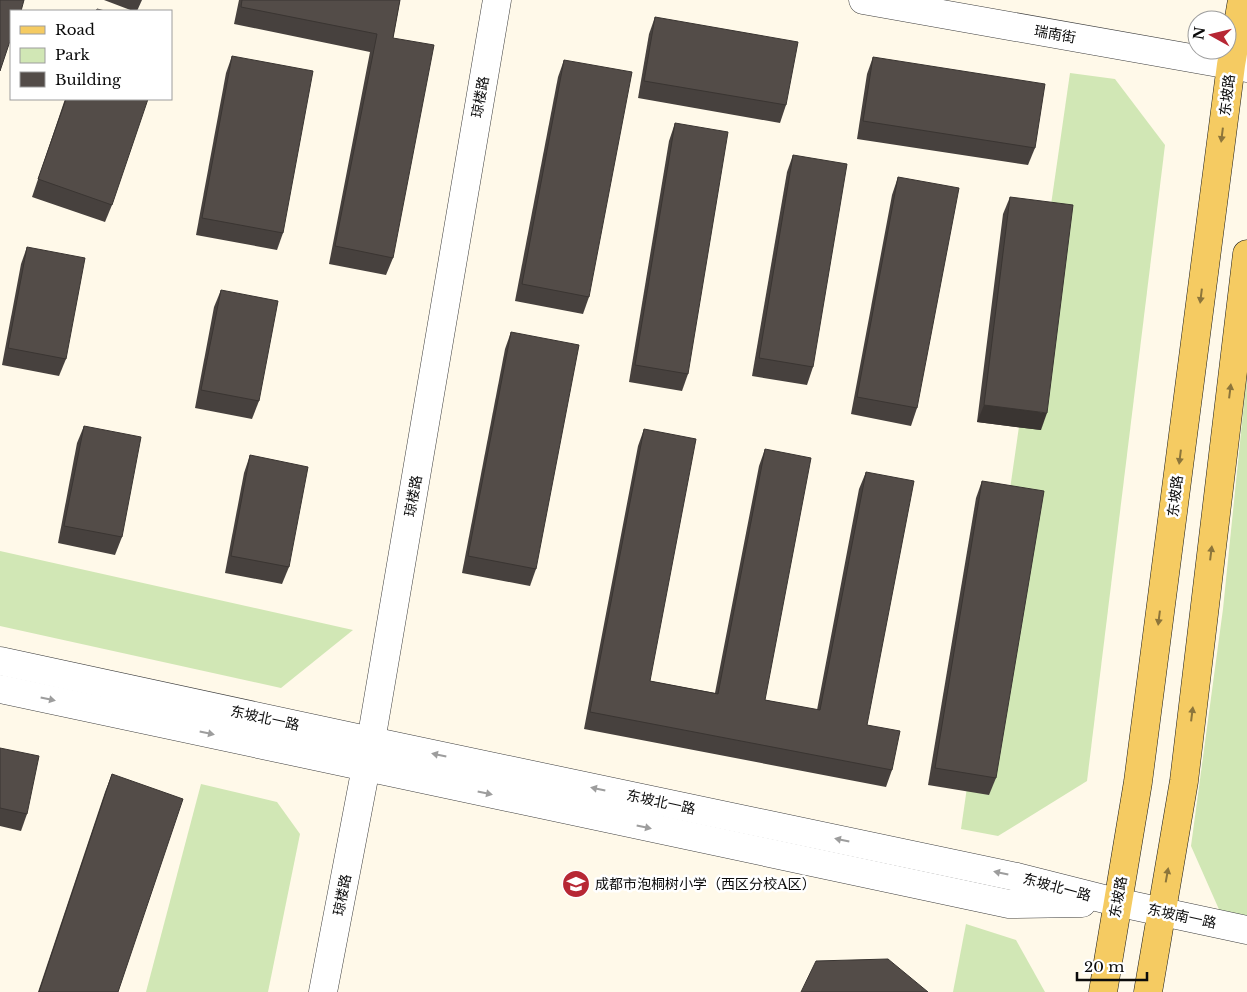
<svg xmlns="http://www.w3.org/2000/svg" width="1247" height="992" viewBox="0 0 1247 992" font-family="'Libre Baskerville','Noto Sans SC',serif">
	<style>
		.green { fill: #d1e7b5 }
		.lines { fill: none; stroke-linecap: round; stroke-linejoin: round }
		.minor-casing { stroke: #3e3e3e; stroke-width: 29 }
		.major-casing { stroke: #1c1c1c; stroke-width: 29 }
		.minor { stroke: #fff; stroke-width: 28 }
		.major { stroke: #f5cb62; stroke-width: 28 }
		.wall { fill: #47413e }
		.shaded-wall { fill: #3a3532 }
		.building { fill: #534c48; stroke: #3a3532 }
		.oneway { fill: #8c753b }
		.oneway2 { fill: #9d9d9d }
		.labels { text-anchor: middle; stroke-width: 5; stroke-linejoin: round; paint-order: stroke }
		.street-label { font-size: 14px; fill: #0b0b0b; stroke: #fff }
		.poi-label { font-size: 14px; fill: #0b0b0b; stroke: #fff; text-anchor: start }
	</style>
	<rect width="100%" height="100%" fill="#fff9e9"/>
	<g class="green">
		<polygon points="1070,73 1115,79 1165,145 1087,781 998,836 961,829"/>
		<polygon points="1247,374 1247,915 1221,914 1191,846 1223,609"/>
		<polygon points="0,551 353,630 281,688 0,626"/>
		<polygon points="201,784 277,802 300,834 268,992 146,992"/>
		<polygon points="966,924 1016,940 1045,992 953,992"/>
	</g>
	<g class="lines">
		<g class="minor-casing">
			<g id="minor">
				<polyline points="863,0 1247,68"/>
				<polyline points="0,661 371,741 1017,877 1116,902 1247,930"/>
				<polyline points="0,689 1009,904 1082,903"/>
				<polyline points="323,992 371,741 497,0"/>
			</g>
		</g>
		<g class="major-casing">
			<g id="major">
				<polyline points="1103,992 1138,782 1231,65 1242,0"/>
				<polyline points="1148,992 1184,781 1247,254"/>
			</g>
		</g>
		<use href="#minor" class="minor"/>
		<use href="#major" class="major"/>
	</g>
	<g class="wall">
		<polygon points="104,0 142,0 137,11 133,11"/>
		<polygon points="239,0 400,0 393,38 393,258 386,275 329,264 370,52 234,24"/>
		<polygon points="655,17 786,105 780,123 638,98 649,34"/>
		<polygon points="232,56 283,233 277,250 196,235 226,73"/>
		<polygon points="873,57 1035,148 1028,165 857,139 867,74"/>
		<polygon points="564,60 589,297 583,314 515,301 558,77"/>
		<polygon points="65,99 112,205 105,222 32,197"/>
		<polygon points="675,123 688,374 682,391 629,382 669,141"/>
		<polygon points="793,155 813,367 807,385 752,376 787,172"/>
		<polygon points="898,177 917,408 911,426 851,414 892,195"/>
		<polygon points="1010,197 1041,430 977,422 1003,214"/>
		<polygon points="27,247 66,359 59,376 2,365 21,264"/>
		<polygon points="221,290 259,401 252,419 195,408 214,307"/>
		<polygon points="511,332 536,569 530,586 462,573 505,349"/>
		<polygon points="84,426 122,537 115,555 58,543 77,443"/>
		<polygon points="644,429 650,681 715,693 759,466 765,449 765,700 817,710 859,489 866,472 867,725 892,770 886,787 584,729 638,446"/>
		<polygon points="250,455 289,567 282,584 225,573 244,473"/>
		<polygon points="982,481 996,778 989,795 928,785 976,498"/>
		<polygon points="0,748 27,814 21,831 0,826"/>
		<polygon points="112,774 118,992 38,992 105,792"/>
	</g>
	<polygon class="shaded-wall" points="984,405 1047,413 1041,430 977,422"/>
	<g class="building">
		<polygon points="0,0 24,0 21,11 11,11 11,38 0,71"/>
		<polygon points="242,0 400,0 393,38 434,45 393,258 335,246 377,34 241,7"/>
		<polygon points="97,9 105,11 96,11"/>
		<polygon points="655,17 798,42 786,105 644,81"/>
		<polygon points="232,56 313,71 283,233 202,218"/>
		<polygon points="873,57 1045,84 1035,148 863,121"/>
		<polygon points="564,60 632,72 589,297 522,284"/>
		<polygon points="66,99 148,99 112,205 38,179"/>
		<polygon points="675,123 728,132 688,374 635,365"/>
		<polygon points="793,155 847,164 813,367 759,358"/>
		<polygon points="898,177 959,188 917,408 857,397"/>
		<polygon points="1010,197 1073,205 1047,413 984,405"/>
		<polygon points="27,247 85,258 66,359 8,348"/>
		<polygon points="221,290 278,301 259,401 201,390"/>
		<polygon points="511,332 579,345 536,569 468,556"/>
		<polygon points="84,426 141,437 122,537 64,526"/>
		<polygon points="644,429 696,439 650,681 718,694 765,449 811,458 765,700 820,710 866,472 914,481 867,725 900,731 892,770 590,712"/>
		<polygon points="250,455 308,467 289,567 231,556"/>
		<polygon points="982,481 1044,491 996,778 935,768"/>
		<polygon points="0,748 39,756 27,814 0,808"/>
		<polygon points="112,774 183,799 118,992 39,992"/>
		<polygon points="888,959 928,992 801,992 816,961"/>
	</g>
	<defs><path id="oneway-solid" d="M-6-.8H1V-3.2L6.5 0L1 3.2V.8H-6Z" transform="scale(1.25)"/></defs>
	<g class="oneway">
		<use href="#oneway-solid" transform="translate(1222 135) rotate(97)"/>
		<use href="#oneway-solid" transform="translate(1201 296) rotate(97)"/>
		<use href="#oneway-solid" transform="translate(1230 391) rotate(-83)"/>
		<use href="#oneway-solid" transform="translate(1180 457) rotate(97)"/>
		<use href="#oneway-solid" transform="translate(1211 553) rotate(-83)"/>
		<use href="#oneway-solid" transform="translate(1159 618) rotate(97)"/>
		<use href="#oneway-solid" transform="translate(1192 714) rotate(-83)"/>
		<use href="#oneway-solid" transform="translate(1167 875) rotate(-80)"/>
	</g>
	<g class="oneway2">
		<use href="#oneway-solid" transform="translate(48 699) rotate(12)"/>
		<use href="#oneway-solid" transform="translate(207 733) rotate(12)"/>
		<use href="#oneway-solid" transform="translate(439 755) rotate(-168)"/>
		<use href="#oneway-solid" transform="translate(598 789) rotate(-168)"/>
		<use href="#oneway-solid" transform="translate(485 793) rotate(12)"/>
		<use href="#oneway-solid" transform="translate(644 827) rotate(12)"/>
		<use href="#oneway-solid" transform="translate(842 840) rotate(-168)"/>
		<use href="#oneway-solid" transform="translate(1001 873) rotate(-168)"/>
	</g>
	<defs>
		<g id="school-disc" transform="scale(1.4375)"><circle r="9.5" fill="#b72734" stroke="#fff"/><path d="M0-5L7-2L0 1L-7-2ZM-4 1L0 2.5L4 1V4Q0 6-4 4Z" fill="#fff"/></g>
	</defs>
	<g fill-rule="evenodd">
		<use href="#school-disc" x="576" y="884"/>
	</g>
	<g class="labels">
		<g class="street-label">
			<text transform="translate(1055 34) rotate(10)" y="5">瑞南街</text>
			<text transform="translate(1227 95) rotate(-83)" y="5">东坡路</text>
			<text transform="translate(480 97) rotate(-80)" y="5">琼楼路</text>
			<text transform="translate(413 496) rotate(-80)" y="5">琼楼路</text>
			<text transform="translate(1175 496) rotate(-83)" y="5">东坡路</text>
			<text transform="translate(265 718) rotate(12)" y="5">东坡北一路</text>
			<text transform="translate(661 802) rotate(12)" y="5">东坡北一路</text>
			<text transform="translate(1057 887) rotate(15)" y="5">东坡北一路</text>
			<text transform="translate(342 895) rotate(-79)" y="5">琼楼路</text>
			<text transform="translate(1118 897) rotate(-80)" y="5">东坡路</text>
			<text transform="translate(1182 916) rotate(12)" y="5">东坡南一路</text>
		</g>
		<g class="poi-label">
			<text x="595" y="889">成都市泡桐树小学（西区分校A区）</text>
		</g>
	</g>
	<rect x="10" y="10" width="162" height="90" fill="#ffffff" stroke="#9d9d9d"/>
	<rect x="20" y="26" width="25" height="8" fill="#f5cb62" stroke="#9d9d9d"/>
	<text x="55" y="35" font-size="15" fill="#0b0b0b">Road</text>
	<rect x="20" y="48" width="25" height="15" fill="#d1e7b5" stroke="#9d9d9d"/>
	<text x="55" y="60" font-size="15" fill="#0b0b0b">Park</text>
	<rect x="20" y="72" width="25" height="15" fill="#534c48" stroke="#9d9d9d"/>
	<text x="55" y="85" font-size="15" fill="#0b0b0b">Building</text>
	<g transform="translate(1212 35) rotate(278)"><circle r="24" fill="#ffffff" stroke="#9d9d9d"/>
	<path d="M0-4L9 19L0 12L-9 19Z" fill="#b72734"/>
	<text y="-8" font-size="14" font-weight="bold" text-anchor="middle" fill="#0b0b0b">N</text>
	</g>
	<path d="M1077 972v8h70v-8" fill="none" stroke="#0b0b0b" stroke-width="2.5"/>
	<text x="1084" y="972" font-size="15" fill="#0b0b0b" stroke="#ffffff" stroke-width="4" paint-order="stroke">20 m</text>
</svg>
